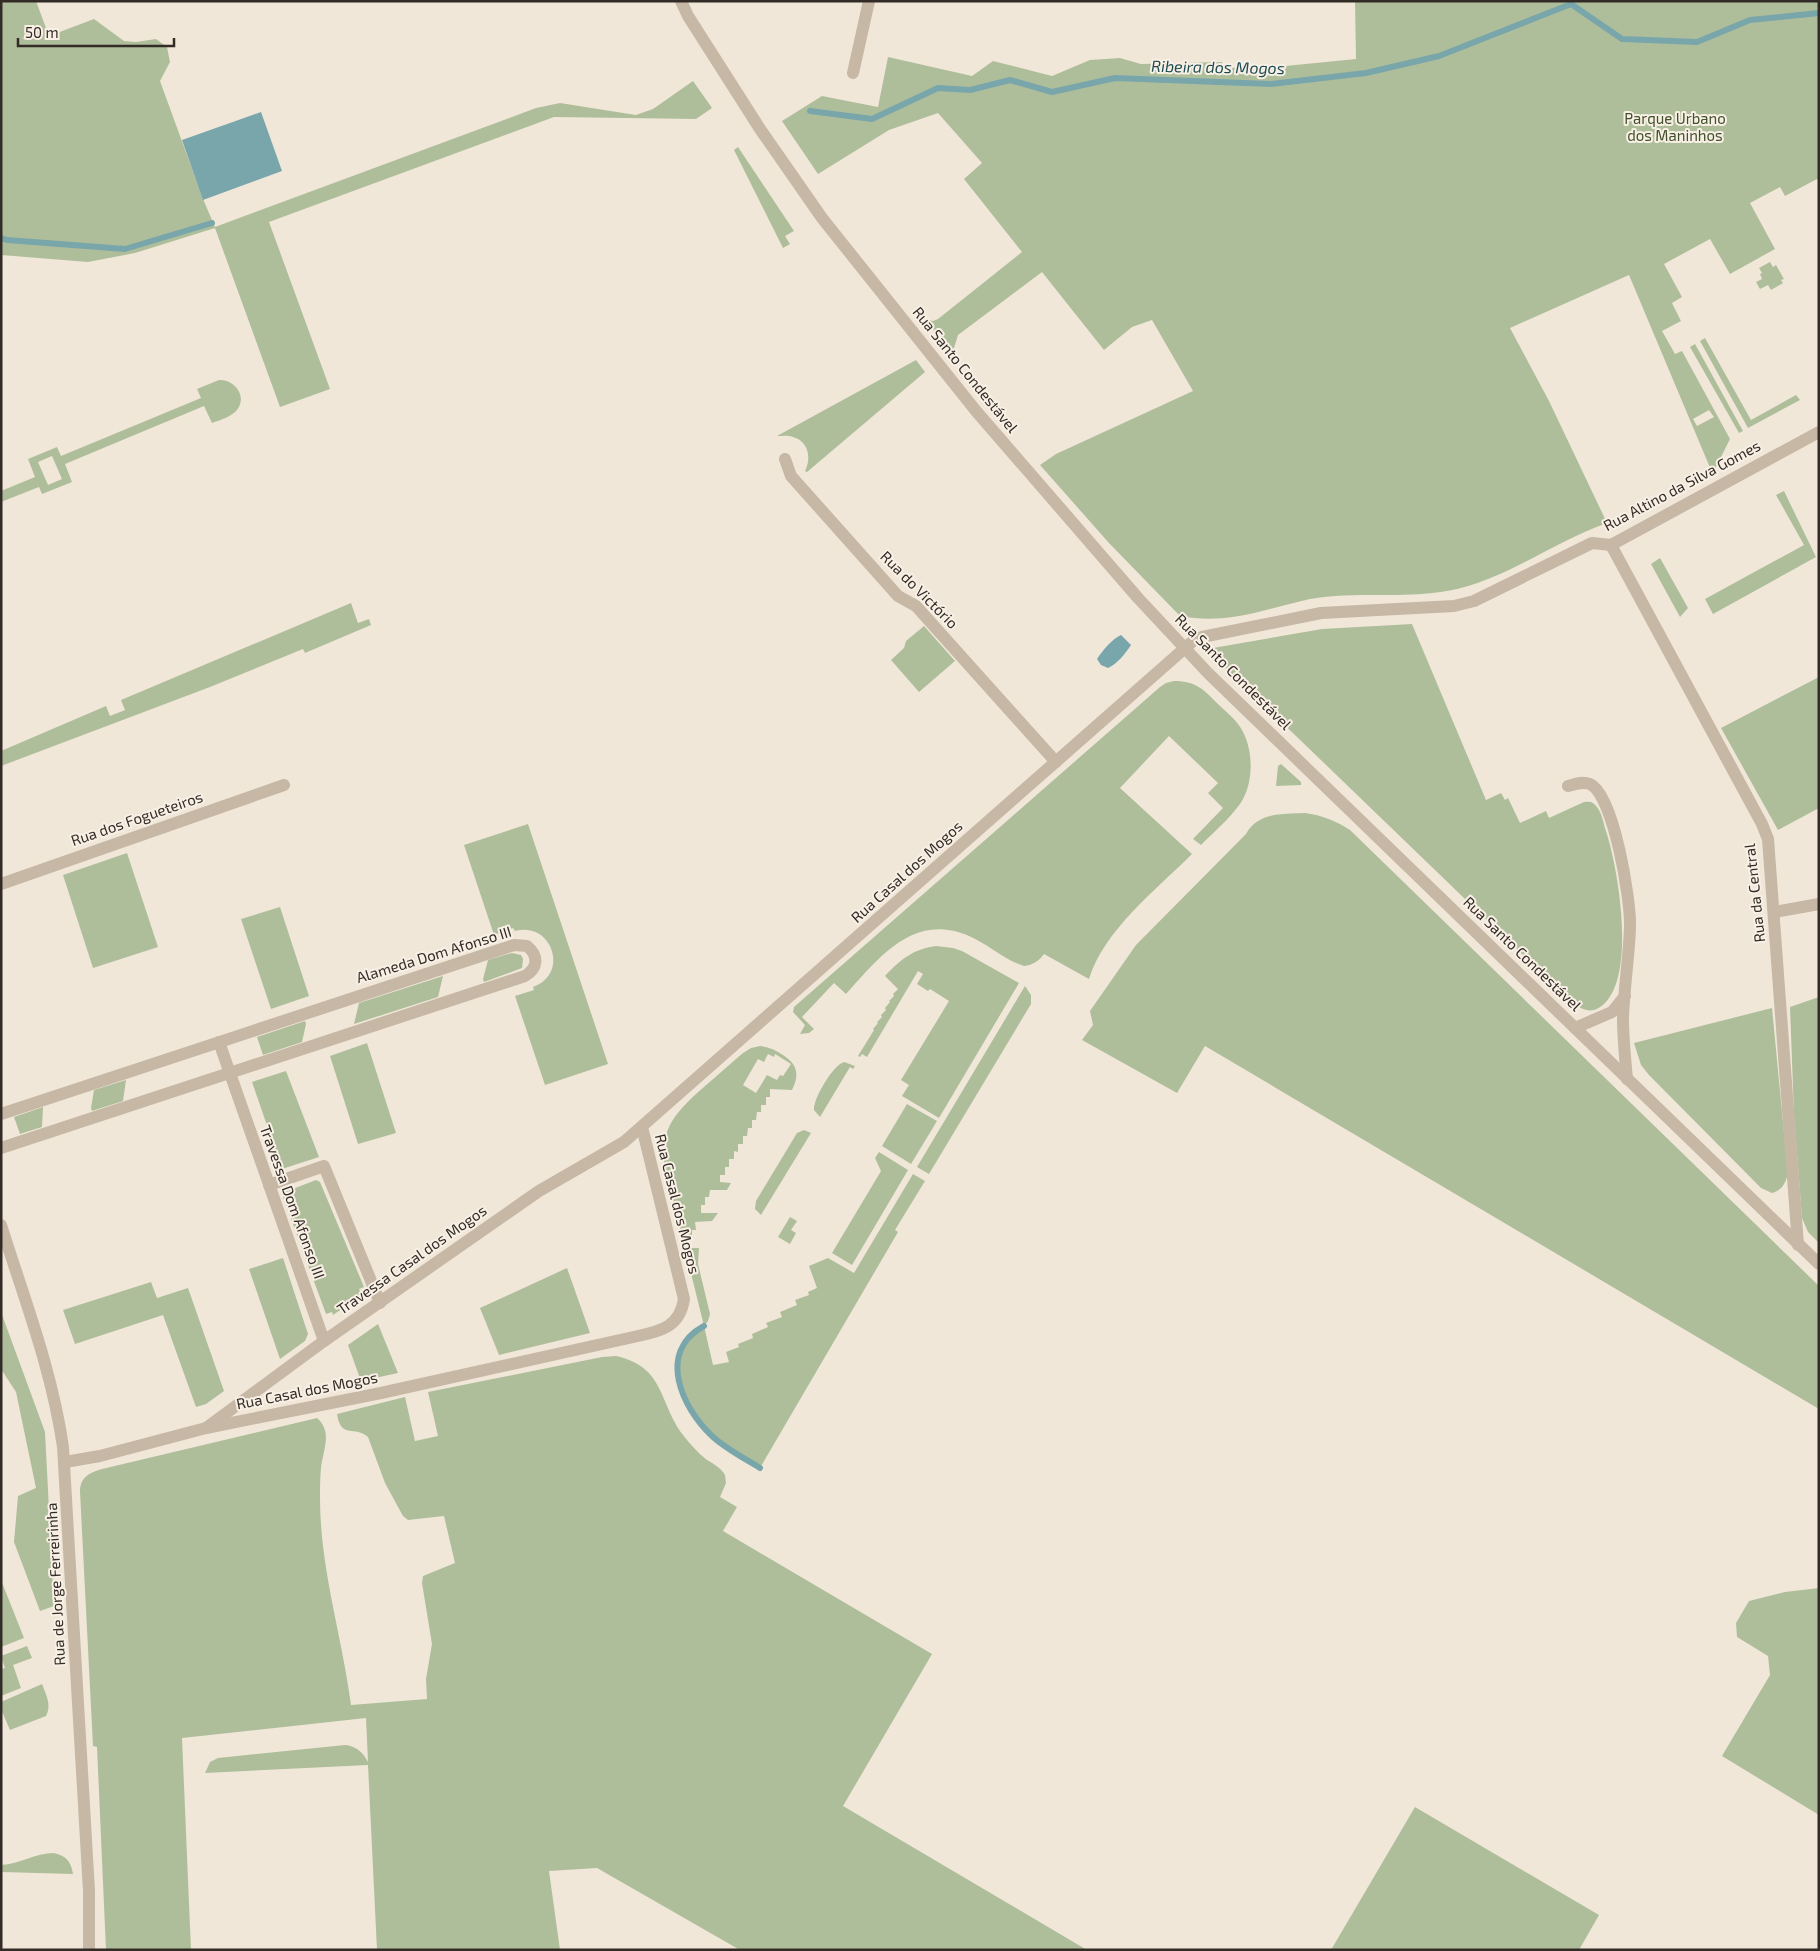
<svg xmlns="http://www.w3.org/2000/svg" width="1820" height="1951" viewBox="0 0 1820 1951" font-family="'Exo 2',sans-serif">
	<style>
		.green { fill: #afbe9a; fill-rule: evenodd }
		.water { fill: #79a6ab }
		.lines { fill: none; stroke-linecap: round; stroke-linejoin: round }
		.stream { stroke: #79a6ab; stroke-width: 6 }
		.minor { stroke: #c7b7a5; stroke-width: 12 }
		.tertiary { stroke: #c7b7a5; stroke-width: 12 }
		.labels { text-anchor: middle; stroke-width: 4; stroke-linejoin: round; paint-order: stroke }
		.park-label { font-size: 15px; fill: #40502b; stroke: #f8f0e5 }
		.street-label { font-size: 15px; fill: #332b26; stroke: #f8f0e5 }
		.water-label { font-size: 16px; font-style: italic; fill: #1e4c53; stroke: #f8f0e5 }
	</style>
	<rect width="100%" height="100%" fill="#f0e7d9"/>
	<g class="green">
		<polygon points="1,1 36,1 49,36 94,19 124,41 136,42 156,39 167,47 170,62 160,81 203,199 215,227 536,108 560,103 636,115 653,109 693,81 712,108 696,119 554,117 269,222 330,389 280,407 215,228 135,253 88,262 1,255"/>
		<path d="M 1355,1 L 1819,1 L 1819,181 L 1817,179 L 1785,196 L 1780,187 L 1750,203 L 1775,249 L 1730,274 L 1710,239 L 1664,264 L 1682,297 L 1672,303 L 1681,321 L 1662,331 L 1675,354 L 1682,351 L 1730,439 L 1715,469 L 1711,470 L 1629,275 L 1510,328 L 1549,401 L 1607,523 C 1553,542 1504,581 1447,591 C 1402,599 1355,591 1310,599 C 1264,609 1228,625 1180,616 L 1109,543 L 1040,465 L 1056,454 L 1193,391 L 1152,320 L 1132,327 L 1104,350 L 1042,272 L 958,335 L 954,348 L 955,356 L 925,319 L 933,321 L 938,319 L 1022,252 L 964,179 L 982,163 L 938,113 L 889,130 L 818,174 L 782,121 L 822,96 L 878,107 L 888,57 L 972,76 L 993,61 L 1052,76 L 1090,60 L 1120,58 L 1141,64 L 1222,62 L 1223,67 L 1254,69 L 1356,59 ZM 1709,410 L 1714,417 L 1697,426 L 1693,419 Z"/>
		<polygon points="738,147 794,231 785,236 790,244 783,248 734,150"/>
		<polygon points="1770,262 1773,267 1776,265 1784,279 1781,280 1783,283 1771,290 1768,285 1760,289 1756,282 1762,279 1760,274 1762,273 1759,268"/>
		<polygon points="1705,338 1751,420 1796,395 1800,400 1748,428 1700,341"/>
		<polygon points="1695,344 1743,431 1739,433 1690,347"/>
		<path d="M 916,360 L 925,372 L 807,472 L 805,471 C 812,458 808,441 793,437 C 788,435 782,436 777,436 Z"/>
		<path d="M 219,380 C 234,379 248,396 237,410 C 231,417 220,420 212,423 L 204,406 L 65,464 L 72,482 L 42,494 L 39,487 L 1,502 L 1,491 L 35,477 L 28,459 L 57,447 L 61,456 L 201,398 L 197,389 ZM 52,456 L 62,479 L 48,485 L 38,462 Z"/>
		<polygon points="1784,491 1816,557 1713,614 1705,599 1804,545 1776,495"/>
		<polygon points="1660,558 1688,608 1680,617 1651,564"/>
		<polygon points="351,603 358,623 369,619 371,625 305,653 303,649 210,687 1,766 1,751 106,706 110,716 125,710 121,700"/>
		<path d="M 1412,624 L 1486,800 L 1501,793 L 1505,800 L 1508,798 L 1520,823 L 1546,811 L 1549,818 L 1584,802 C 1588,802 1591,801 1594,804 C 1601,809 1603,821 1605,828 C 1618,866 1636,972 1605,1003 C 1595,1013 1587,1012 1575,1005 L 1212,655 L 1213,648 L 1322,629 Z"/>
		<polygon points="924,626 955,661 919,692 891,660 904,648 906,641"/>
		<polygon points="1819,677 1819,808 1778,830 1721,728"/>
		<path d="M 1174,681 C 1197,681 1204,690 1219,705 C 1225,711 1233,717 1238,724 C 1254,744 1255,783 1240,804 C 1229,819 1214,832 1201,845 L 1193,839 L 1223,808 L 1208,793 L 1218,783 L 1169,736 L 1120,788 L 1192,854 C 1157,889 1104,930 1089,979 L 1044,954 C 1039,961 1033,965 1024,966 C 1004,960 988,944 969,936 C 913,912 879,958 846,994 L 834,983 L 802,1017 L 814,1029 L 809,1033 L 800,1034 L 805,1025 L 793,1012 L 794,1007 L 1160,687 L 1166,683 Z"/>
		<polygon points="1281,764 1301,782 1301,785 1276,786 1278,766"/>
		<path d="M 1305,813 C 1322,815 1336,821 1350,830 L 1819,1286 L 1819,1409 L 1205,1046 L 1177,1093 L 1082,1040 L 1093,1025 L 1090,1011 L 1136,945 L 1246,834 C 1258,812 1282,814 1305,813 Z"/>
		<path d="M 528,824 L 608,1064 L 545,1085 L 515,996 L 534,990 L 533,987 C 570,974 552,921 515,931 L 513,928 L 494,935 L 464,845 Z"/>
		<polygon points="127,853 158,947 93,968 63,875"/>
		<polygon points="280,907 309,996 271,1009 241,919"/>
		<path d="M 936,946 L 953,948 L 962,951 L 1019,983 L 939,1118 L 902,1096 L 909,1085 L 901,1080 L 949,1001 L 930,989 L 928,991 L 917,984 L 923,974 L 918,971 L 867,1057 L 862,1054 L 860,1057 L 858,1056 L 874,1030 L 873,1029 L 878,1023 L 877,1022 L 882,1017 L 881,1015 L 886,1010 L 885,1008 L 890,1002 L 889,1001 L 894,996 L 893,994 L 898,989 L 885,976 C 900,960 913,949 936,946 Z"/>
		<polygon points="512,953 521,955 523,959 522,968 484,982 483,979 488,960"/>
		<polygon points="443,976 438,997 354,1024 359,1003"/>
		<polygon points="1025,986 1031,995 1031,1004 929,1174 917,1167"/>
		<polygon points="1819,997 1819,1243 1808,1232 1802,1218 1794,1115 1790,1007"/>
		<path d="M 1772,1008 L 1788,1174 C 1785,1184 1782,1190 1772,1193 L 1761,1188 L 1649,1075 L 1641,1065 L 1634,1043 Z"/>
		<polygon points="305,1021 306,1024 302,1042 263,1055 257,1037"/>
		<polygon points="367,1043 396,1133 358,1144 330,1056"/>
		<path d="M 760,1046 C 769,1047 775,1050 783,1055 C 797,1064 800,1074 792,1090 L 770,1089 L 770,1097 L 766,1097 L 766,1105 L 761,1105 L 761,1112 L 757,1112 L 756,1120 L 752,1120 L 752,1128 L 748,1128 L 747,1136 L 743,1136 L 743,1144 L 738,1144 L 738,1152 L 734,1151 L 734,1159 L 729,1159 L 729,1167 L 725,1167 L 725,1175 L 720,1175 L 720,1182 L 731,1183 L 727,1190 L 710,1190 L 709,1197 L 705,1197 L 705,1205 L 701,1205 L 701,1213 L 718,1213 L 712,1221 L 695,1222 L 696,1230 L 692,1230 L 692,1239 L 688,1239 L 689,1248 L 699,1248 L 698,1264 L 710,1314 L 708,1321 L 704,1326 L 713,1365 L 729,1362 L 726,1352 L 739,1347 L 738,1344 L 753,1338 L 752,1334 L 768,1327 L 766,1323 L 782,1317 L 780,1312 L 797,1305 L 795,1300 L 809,1295 L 808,1292 L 817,1288 L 809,1266 L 828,1258 L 854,1273 L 913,1174 L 925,1181 L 895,1230 L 898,1232 L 760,1468 C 744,1458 726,1449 712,1436 C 681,1406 658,1354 704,1326 L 665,1168 C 658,1128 678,1110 705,1086 C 718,1075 730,1064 743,1053 L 751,1048 ZM 768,1054 L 774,1057 L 775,1054 L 791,1064 L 783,1076 L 780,1075 L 777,1080 L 767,1075 L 756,1093 L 743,1085 L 758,1059 L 764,1062 Z"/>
		<path d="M 844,1062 L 855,1066 L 853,1069 L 850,1067 L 820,1117 L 814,1110 C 813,1099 833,1065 844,1062 Z"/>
		<polygon points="286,1071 319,1157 282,1169 252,1082"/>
		<polygon points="126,1080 123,1101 92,1111 91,1108 94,1090"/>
		<polygon points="907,1104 937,1121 911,1164 882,1146"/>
		<polygon points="43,1107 42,1127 20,1134 14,1117"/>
		<polygon points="804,1130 811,1133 761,1215 755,1209 756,1201 797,1133"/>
		<polygon points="879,1152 908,1170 852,1265 832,1253 881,1171 875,1158"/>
		<polygon points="316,1180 320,1182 364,1287 359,1289 362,1295 333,1315 332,1312 326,1314 283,1197 285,1192"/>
		<polygon points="790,1217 797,1221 791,1230 796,1233 790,1244 778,1237"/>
		<polygon points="283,1258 308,1334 305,1341 280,1359 249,1269"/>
		<polygon points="567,1268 590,1333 499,1355 480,1308"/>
		<polygon points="151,1282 157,1298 188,1288 224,1391 206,1404 196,1407 163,1315 75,1344 63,1310"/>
		<polygon points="1,1312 45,1432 54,1606 40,1611 14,1542 18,1496 36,1488 16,1392 1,1369"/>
		<polygon points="378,1324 398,1373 361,1381 348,1345"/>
		<path d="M 616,1356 C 665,1367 658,1401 683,1435 C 690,1444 698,1453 707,1460 C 714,1464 721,1468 725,1475 L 726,1483 L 720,1497 L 737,1507 L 723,1531 L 932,1654 L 843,1806 L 1087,1950 L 740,1950 L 597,1868 L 549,1871 L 560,1950 L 377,1950 L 368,1765 L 205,1773 L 210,1762 L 218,1758 L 345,1745 C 356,1746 363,1752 368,1762 L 366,1718 L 182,1738 L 191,1950 L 106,1950 L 97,1747 L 93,1746 L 80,1492 C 80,1477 89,1473 102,1469 L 317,1418 C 333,1432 323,1450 321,1468 C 320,1478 320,1488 320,1498 C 320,1569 342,1636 351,1705 L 427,1699 L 426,1679 L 432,1644 L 422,1583 L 423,1576 L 455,1563 L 444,1516 L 408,1520 L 403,1516 L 385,1483 L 368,1437 C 355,1425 341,1440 337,1414 L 405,1397 L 415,1441 L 438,1436 L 428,1392 L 602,1357 Z"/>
		<polygon points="1,1580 24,1638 1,1647"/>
		<polygon points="1819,1588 1819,1815 1722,1756 1770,1675 1768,1656 1737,1637 1736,1623 1749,1601 1785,1592"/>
		<polygon points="27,1646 32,1658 13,1665 21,1688 1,1696 1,1669 5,1668 1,1656"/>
		<path d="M 42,1684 C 46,1695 52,1705 46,1716 L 10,1730 L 1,1709 L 1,1702 Z"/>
		<polygon points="1415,1807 1599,1915 1579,1950 1331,1950"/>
		<path d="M 54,1853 C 66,1856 71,1861 73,1874 L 1,1872 L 1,1865 C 20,1864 35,1853 54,1853 Z"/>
	</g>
	<g class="water">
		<polygon points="261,112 282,171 203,200 182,140"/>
		<path d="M 1121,635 L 1131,645 C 1125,654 1117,664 1108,668 L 1101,665 L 1097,659 C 1103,650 1111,640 1121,635 Z"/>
	</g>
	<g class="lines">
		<g class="stream">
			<polyline points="810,111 872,119 938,88 970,90 1010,80 1052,92 1115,78 1271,84 1366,73 1439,56 1571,4 1622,39 1697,42 1750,20 1819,13"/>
			<polyline points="1,238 7,240 125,249 212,223"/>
			<path d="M 704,1326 C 656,1352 682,1408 712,1436 C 726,1449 744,1458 760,1468"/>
		</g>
		<g class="minor">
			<polyline points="853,73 869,1"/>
			<polyline points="785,459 791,476 898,596 916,606 1056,762"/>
			<polyline points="1611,545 1762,824 1768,839 1798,1245"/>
			<path d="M 1568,786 C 1575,784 1582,781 1590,784 C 1614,795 1631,901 1630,927 C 1629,957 1624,988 1623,1018 C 1623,1038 1625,1058 1627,1079"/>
			<polyline points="1,884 284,785"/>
			<polyline points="1774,912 1819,904"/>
			<polyline points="1575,1028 1612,1012 1625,996"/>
			<polyline points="219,1042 324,1341"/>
			<path d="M 1,1114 L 514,945 L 527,946 C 539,956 538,968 525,976 L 1,1148"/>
			<polyline points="269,1185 324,1166 380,1303"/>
			<polyline points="206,1428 324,1341 539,1191 624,1142 1193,641 1202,637 1321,613 1454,606 1474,601 1592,543 1611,545 1819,432"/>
			<path d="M 65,1462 L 100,1456 L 206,1428 L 381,1393 L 638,1336 C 662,1331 680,1326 684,1299 L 642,1127"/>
		</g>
		<g class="tertiary">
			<polyline points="681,1 688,16 760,129 822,218 976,411 1138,598 1208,673 1819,1264"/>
			<path d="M 1,1225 C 24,1298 52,1370 63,1447 L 89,1891 L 89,1950"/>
		</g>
	</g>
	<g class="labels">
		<g class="park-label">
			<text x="1675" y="124">Parque Urbano<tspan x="1675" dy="17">dos Maninhos</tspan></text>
		</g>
		<g class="street-label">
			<text transform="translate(965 370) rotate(51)" y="5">Rua Santo Condestável</text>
			<text transform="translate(1682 486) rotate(-28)" y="5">Rua Altino da Silva Gomes</text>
			<text transform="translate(919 590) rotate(45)" y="5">Rua do Victório</text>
			<text transform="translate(1233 672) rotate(45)" y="5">Rua Santo Condestável</text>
			<text transform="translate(137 819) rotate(-19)" y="5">Rua dos Fogueteiros</text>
			<text transform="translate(907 872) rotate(-42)" y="5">Rua Casal dos Mogos</text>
			<text transform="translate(1755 893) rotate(-96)" y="5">Rua da Central</text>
			<text transform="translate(1522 954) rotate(44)" y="5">Rua Santo Condestável</text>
			<text transform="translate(434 955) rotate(-17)" y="5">Alameda Dom Afonso III</text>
			<text transform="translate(292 1202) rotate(70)" y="5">Travessa Dom Afonso III</text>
			<text transform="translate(677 1204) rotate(76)" y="5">Rua Casal dos Mogos</text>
			<text transform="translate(412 1260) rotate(-35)" y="5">Travessa Casal dos Mogos</text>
			<text transform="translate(307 1391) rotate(-11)" y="5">Rua Casal dos Mogos</text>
			<text transform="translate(56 1584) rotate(-93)" y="5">Rua de Jorge Ferreirinha</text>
		</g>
		<g class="water-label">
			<text transform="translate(1218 67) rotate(1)" y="6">Ribeira dos Mogos</text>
		</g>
	</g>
	<rect width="1820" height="1951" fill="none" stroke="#332b26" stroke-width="5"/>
	<path d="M18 38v8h156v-8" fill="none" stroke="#332b26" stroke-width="2.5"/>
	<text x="25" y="38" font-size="15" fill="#332b26" stroke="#f8f0e5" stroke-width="4" paint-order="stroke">50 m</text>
</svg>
